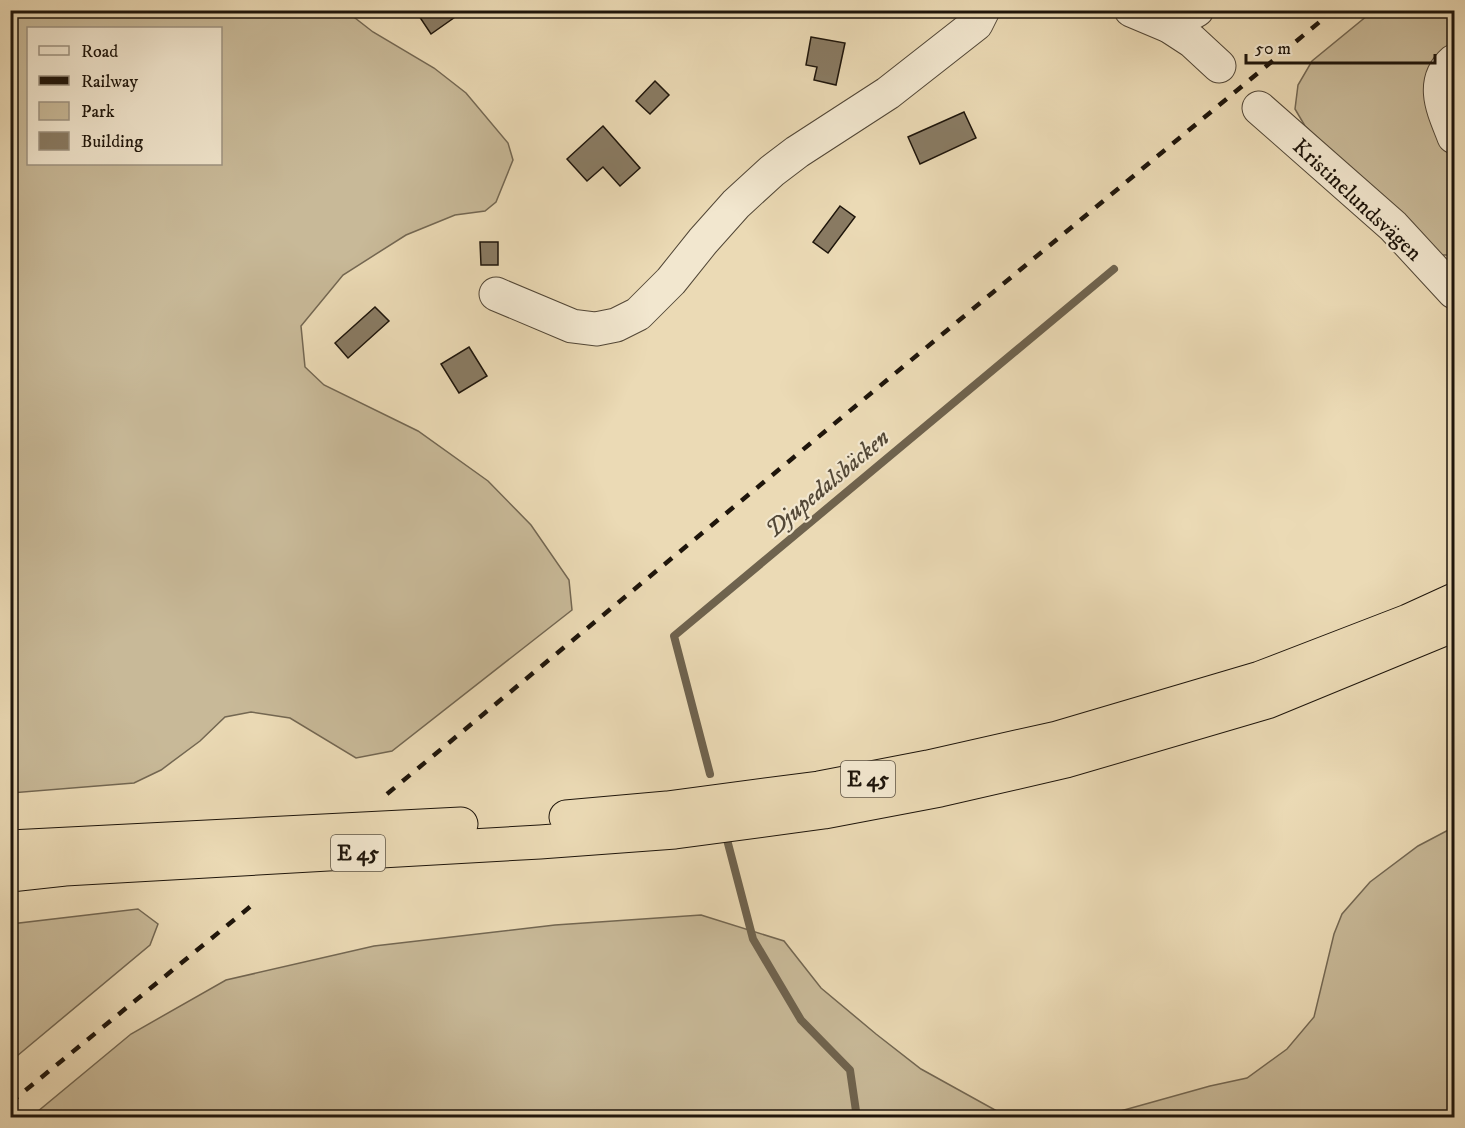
<svg xmlns="http://www.w3.org/2000/svg" width="1465" height="1128" viewBox="0 0 1465 1128" font-family="'IM FELL DW Pica',serif">
	<style>
		.green { fill: #c8b998; stroke: #736752; stroke-width: 1.5; fill-rule: evenodd }
		.lines { fill: none; stroke-linecap: round; stroke-linejoin: round }
		.stream { stroke: #6f634e; stroke-width: 8 }
		.building { fill: #897b63; stroke: #1e150b; stroke-width: 1.5 }
		.minor-casing { stroke: #514636; stroke-width: 35 }
		.highway-casing { stroke: #1e150b; stroke-width: 35 }
		.minor { stroke: #f2e7cf; stroke-width: 33 }
		.highway { stroke: #ebdab5; stroke-width: 33 }
		.rail { stroke: #1e150b; stroke-width: 4.5; stroke-dasharray: 10 10; stroke-linecap: butt }
		.labels { text-anchor: middle; stroke-width: 4.5; stroke-linejoin: round; paint-order: stroke }
		.shield { fill: #f2e7cf; stroke: #5e5446; stroke-width: 1.5 }
		.shield-label { font-size: 21px; font-weight: bold; fill: #1e150b }
		.street-label { font-size: 22px; fill: #1e150b; stroke: #f2e7cf }
		.water-label { font-size: 24px; font-style: italic; fill: #544938; stroke: #f2e7cf }
	</style>
	<rect width="100%" height="100%" fill="#ebdab5"/>
	<filter id="stains"><feTurbulence type="fractalNoise" baseFrequency=".00333" numOctaves="4"/><feColorMatrix values="0 0 0 0 .2 0 0 0 0 .09 0 0 0 0 .02 0 0 0 .5 -.17"/></filter>
	<radialGradient id="worn" r=".72"><stop offset=".6" stop-color="#630" stop-opacity="0"/><stop offset="1" stop-color="#630" stop-opacity=".3"/></radialGradient>
	<g class="green">
		<path d="M 11,10 L 346,11 L 373,32 L 434,68 L 466,93 L 508,143 L 513,160 L 496,202 L 485,211 L 455,215 L 406,235 L 343,275 L 301,326 L 305,367 L 324,385 L 418,431 L 488,481 L 531,525 L 569,580 L 572,610 L 392,751 L 356,758 L 290,718 L 251,712 L 225,717 L 200,741 L 161,770 L 134,783 L 11,793 ZM 220,28 L 220,164 L 28,164 L 28,28 Z"/>
		<polygon points="1373,11 1454,11 1454,51 1438,114 1454,155 1454,255 1442,255 1305,126 1295,109 1298,85 1312,61"/>
		<polygon points="1454,827 1454,1112 1450,1117 1099,1117 1210,1086 1247,1078 1287,1049 1314,1017 1334,934 1342,914 1370,882 1418,846"/>
		<polygon points="138,909 158,924 150,945 11,1061 11,924"/>
		<polygon points="701,915 784,941 821,988 876,1034 921,1069 1004,1115 1028,1117 31,1117 131,1034 226,980 374,946 555,925"/>
	</g>
	<g class="lines">
		<g class="stream">
			<polyline points="710,774 674,636 1114,269"/>
			<polyline points="725,832 753,939 801,1020 850,1070 857,1118"/>
		</g>
	</g>
	<g class="building">
		<polygon points="415,10 465,10 431,34"/>
		<polygon points="811,37 845,43 836,85 814,80 817,67 806,65"/>
		<polygon points="655,81 669,95 650,114 636,101"/>
		<polygon points="964,112 976,138 920,164 908,137"/>
		<polygon points="603,126 640,168 620,186 603,167 587,181 567,159"/>
		<polygon points="840,206 855,217 828,253 813,242"/>
		<polygon points="480,242 498,242 498,265 481,265"/>
		<polygon points="375,307 389,321 348,358 335,343"/>
		<polygon points="469,347 487,376 459,393 441,364"/>
	</g>
	<g class="lines">
		<g class="minor-casing">
			<g id="minor">
				<polyline points="1131,10 1169,26 1192,41 1219,66"/>
				<polyline points="1169,26 1197,10"/>
				<path d="M 1454,61 C 1429,83 1444,111 1454,137"/>
				<polyline points="1259,108 1393,226 1454,292"/>
				<polyline points="496,294 572,326 596,329 616,325 638,314 671,281 703,241 736,204 772,171 797,152 888,93 976,24 983,10"/>
			</g>
		</g>
		<g class="highway-casing">
			<g id="highway">
				<polyline points="566,817 667,808 819,788 928,767 1057,738 1260,678 1408,621 1454,600"/>
				<polyline points="10,847 461,824"/>
				<polyline points="10,875 65,869 540,842 675,832 824,812 940,790 1066,761 1267,702 1454,625"/>
			</g>
		</g>
		<use href="#minor" class="minor"/>
		<use href="#highway" class="highway"/>
		<g class="rail">
			<polyline points="387,794 1334,10"/>
			<polyline points="10,1103 251,906"/>
		</g>
	</g>
	<g class="labels">
		<g class="shield">
			<rect x="841" y="761" width="54" height="36" rx="4.5"/>
			<rect x="331" y="835" width="54" height="36" rx="4.5"/>
		</g>
		<g class="shield-label">
			<text x="868" y="786">E 45</text>
			<text x="358" y="860">E 45</text>
		</g>
		<g class="street-label">
			<text transform="translate(1358 199) rotate(43)" y="8">Kristinelundsvägen</text>
		</g>
		<g class="water-label">
			<text transform="translate(827 483) rotate(-40)" y="8">Djupedalsbäcken</text>
		</g>
	</g>
	<rect width="1465" height="1128" fill="none" stroke="#ebdab5" stroke-width="36"/>
	<rect x="12" y="12" width="1441" height="1104" fill="none" stroke="#1e150b" stroke-width="3"/>
	<rect x="18" y="18" width="1429" height="1092" fill="none" stroke="#1e150b" stroke-width="1.5"/>
	<rect x="27" y="27" width="195" height="138" fill="#f2e7cf" stroke="#9d9381" stroke-width="1.5"/>
	<rect x="39" y="46" width="30" height="9" fill="#f2e7cf" stroke="#9d9381" stroke-width="1.5"/>
	<text x="81" y="57" font-size="18" fill="#1e150b">Road</text>
	<rect x="39" y="76" width="30" height="9" fill="#1e150b" stroke="#9d9381" stroke-width="1.5"/>
	<text x="81" y="87" font-size="18" fill="#1e150b">Railway</text>
	<rect x="39" y="102" width="30" height="18" fill="#c8b998" stroke="#9d9381" stroke-width="1.5"/>
	<text x="81" y="117" font-size="18" fill="#1e150b">Park</text>
	<rect x="39" y="132" width="30" height="18" fill="#897b63" stroke="#9d9381" stroke-width="1.5"/>
	<text x="81" y="147" font-size="18" fill="#1e150b">Building</text>
	<path d="M1246 54v9h189v-9" fill="none" stroke="#1e150b" stroke-width="3"/>
	<text x="1255" y="54" font-size="18" fill="#1e150b" stroke="#f2e7cf" stroke-width="4.5" paint-order="stroke">50 m</text>
	<rect width="100%" height="100%" filter="url(#stains)"/>
	<rect width="100%" height="100%" fill="url(#worn)"/>
</svg>
